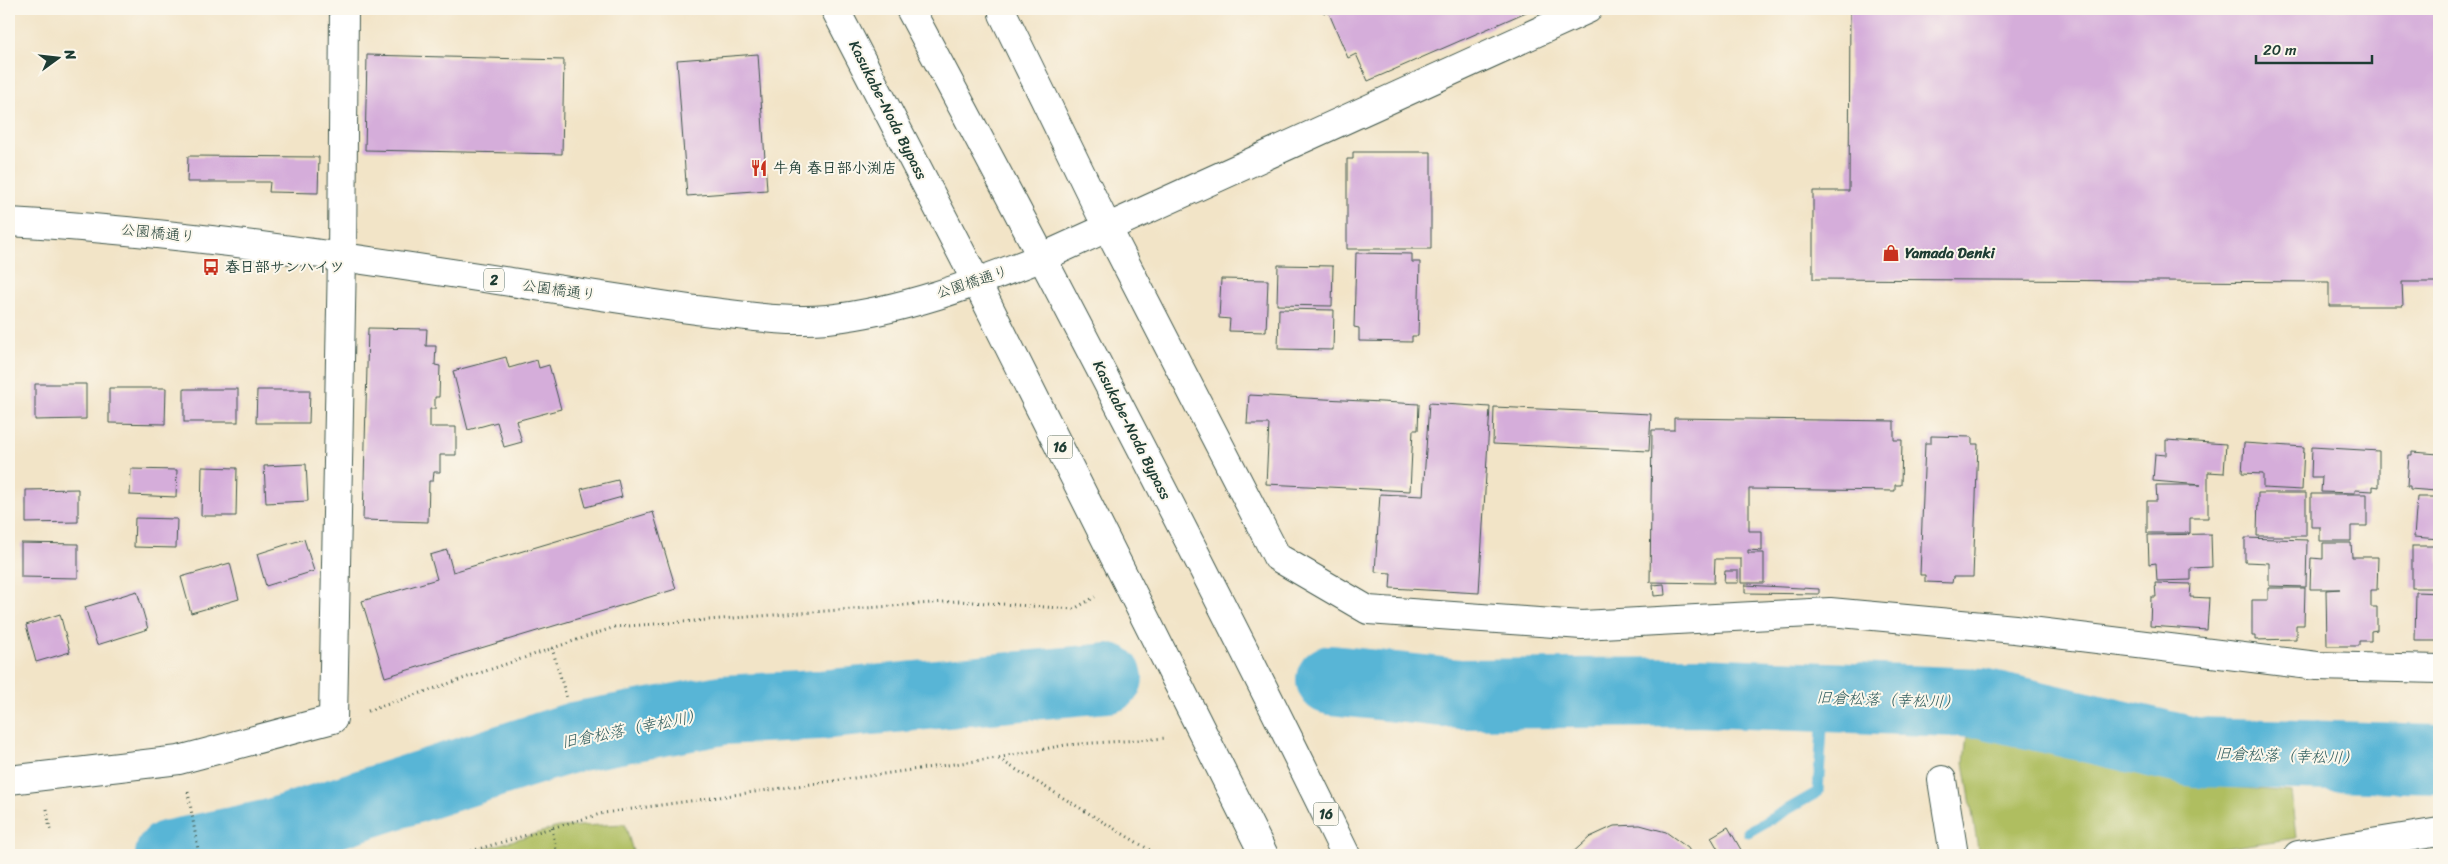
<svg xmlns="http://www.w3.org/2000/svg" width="2448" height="864" viewBox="0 0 2448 864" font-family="Sriracha,'Klee One',sans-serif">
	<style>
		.green { fill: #afbe61; stroke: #677e4a }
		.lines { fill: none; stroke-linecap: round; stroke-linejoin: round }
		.stream { stroke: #58b5d6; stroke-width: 11 }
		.river { stroke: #58b5d6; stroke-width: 70 }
		.building { fill: #d5adda }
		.minor-casing { stroke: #3f564a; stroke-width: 30 }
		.major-casing { stroke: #3f564a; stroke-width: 30 }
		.highway-casing { stroke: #3f564a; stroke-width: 30 }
		.path { stroke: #3f564a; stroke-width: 3; stroke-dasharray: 1 4; stroke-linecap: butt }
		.minor { stroke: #fff; stroke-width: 28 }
		.major { stroke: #fff; stroke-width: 28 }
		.highway { stroke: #fff; stroke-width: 28 }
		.labels { text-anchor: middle; stroke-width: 4; stroke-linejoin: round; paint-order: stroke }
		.shield { fill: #fbf7ec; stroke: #61756b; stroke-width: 1 }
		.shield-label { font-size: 14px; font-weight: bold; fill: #1f3d34 }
		.street-label { font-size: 15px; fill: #1f3d34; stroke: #fbf7ec }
		.poi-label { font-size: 15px; font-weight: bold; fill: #1f3d34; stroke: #fbf7ec; text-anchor: start }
		.water-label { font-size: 16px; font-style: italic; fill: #2d5b5c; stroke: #fbf7ec }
	</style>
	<rect width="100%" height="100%" fill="#fbf7ec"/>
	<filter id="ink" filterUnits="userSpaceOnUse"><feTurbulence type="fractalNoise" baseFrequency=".02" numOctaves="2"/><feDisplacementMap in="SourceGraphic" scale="10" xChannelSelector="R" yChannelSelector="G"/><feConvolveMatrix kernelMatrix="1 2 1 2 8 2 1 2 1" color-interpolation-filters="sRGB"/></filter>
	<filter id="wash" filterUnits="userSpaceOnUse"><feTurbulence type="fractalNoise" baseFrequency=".0096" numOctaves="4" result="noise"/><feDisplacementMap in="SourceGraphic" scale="20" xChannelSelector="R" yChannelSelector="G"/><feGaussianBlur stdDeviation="1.12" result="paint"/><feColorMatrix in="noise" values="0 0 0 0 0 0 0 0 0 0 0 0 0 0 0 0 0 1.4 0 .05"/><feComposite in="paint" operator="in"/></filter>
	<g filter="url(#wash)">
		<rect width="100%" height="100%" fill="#f2e4c7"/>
		<g class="green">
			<polygon points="1968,726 2196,784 2291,792 2296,838 2176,855 1979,855 1964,762"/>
			<polygon points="625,824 634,855 464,855 558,827"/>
		</g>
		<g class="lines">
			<polyline class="stream" points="1748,832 1818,792 1824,697"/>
			<g class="river">
				<polyline points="1331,680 1460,694 1696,692 1982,703 2194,752 2439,759"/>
				<polyline points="170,855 271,834 574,737 722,710 819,705 1108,678"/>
			</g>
		</g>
		<g id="blocks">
			<g class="building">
				<polygon points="1322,9 1533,9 1368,81 1356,54 1348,58 1328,11 1324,13"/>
				<polygon points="1850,9 2439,9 2439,282 2402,282 2403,306 2329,306 2329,282 1813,279 1813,191 1849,191"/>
				<polygon points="758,54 767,190 687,196 677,60"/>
				<polygon points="367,55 564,60 562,154 365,150"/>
				<polygon points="1353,152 1431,152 1431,249 1347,249 1347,159 1353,159"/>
				<polygon points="188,156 319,157 318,193 269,192 270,182 187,182"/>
				<polygon points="1356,253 1412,254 1412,262 1420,262 1418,336 1412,336 1412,342 1359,341 1359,328 1354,327"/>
				<polygon points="1278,265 1333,266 1332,306 1277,305"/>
				<polygon points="1221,279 1268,280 1266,332 1229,331 1230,319 1219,318"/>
				<polygon points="1279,309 1334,310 1333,350 1278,349"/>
				<polygon points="368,328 427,329 426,346 436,346 435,365 440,366 439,397 435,397 435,409 430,409 430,427 456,427 456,455 440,455 440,472 434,472 433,481 429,481 428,522 363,520"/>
				<polygon points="506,357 509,368 537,360 539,368 549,365 561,409 516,421 522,442 504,447 497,422 468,430 453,371"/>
				<polygon points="35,384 86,384 86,419 35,420"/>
				<polygon points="109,388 166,388 165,424 109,423"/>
				<rect x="184" y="389" width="54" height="33"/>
				<polygon points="257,390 310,390 309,423 256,423"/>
				<polygon points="1249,395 1419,404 1418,430 1413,430 1410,491 1266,484 1269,424 1247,424"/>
				<polygon points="1429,403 1490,407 1479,593 1390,588 1391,573 1375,572 1380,494 1423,496"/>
				<polygon points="1494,407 1651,414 1649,451 1493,444"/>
				<polygon points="1674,418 1894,421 1894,440 1902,440 1901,485 1895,485 1895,491 1749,489 1749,531 1762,531 1762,551 1748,550 1748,553 1764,553 1764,583 1741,583 1741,559 1715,559 1714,583 1650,582 1652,430 1674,430"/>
				<polygon points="1931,436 1972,437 1972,444 1978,444 1973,577 1953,577 1952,583 1925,582 1925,575 1920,575 1925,443 1931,443"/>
				<polygon points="2166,440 2226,444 2224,473 2208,472 2208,518 2190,518 2190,533 2147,533 2147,501 2157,501 2156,485 2201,485 2153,481 2155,454 2166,455"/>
				<polygon points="2244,443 2304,447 2302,490 2263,488 2263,474 2242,473"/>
				<polygon points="2312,447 2379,451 2379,487 2373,486 2373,491 2355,490 2355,493 2321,492 2322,477 2311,477"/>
				<polygon points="2412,452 2439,454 2439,496 2436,495 2436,491 2410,489 2410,486 2407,486 2409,455 2412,455"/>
				<polygon points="306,464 308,501 266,503 264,466"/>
				<polygon points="202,467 237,468 236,516 201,516"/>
				<polygon points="131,469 177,470 176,497 130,495"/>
				<polygon points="618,480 622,497 586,507 581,489"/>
				<polygon points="78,489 78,522 26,523 26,490"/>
				<polygon points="2258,493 2306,493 2306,536 2257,536"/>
				<polygon points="2311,494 2367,494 2367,526 2351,526 2351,541 2320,541 2320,527 2311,527"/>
				<polygon points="2417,497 2439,497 2439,539 2414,537"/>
				<polygon points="653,512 676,589 385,677 362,601 437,579 430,555 447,550 453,572"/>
				<polygon points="135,518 177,519 176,548 134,547"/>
				<polygon points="2211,534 2212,567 2191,568 2191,580 2157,581 2156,563 2149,564 2148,535"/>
				<polygon points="2245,538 2307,540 2306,587 2269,586 2269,563 2245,562"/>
				<polygon points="304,539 314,571 266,586 257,554"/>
				<polygon points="21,543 78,544 78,578 21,577"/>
				<polygon points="2323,543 2351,543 2352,557 2378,557 2377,590 2371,590 2371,607 2377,607 2377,630 2371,631 2371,641 2359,641 2359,646 2327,646 2326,590 2340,589 2310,589 2311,558 2323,559"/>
				<rect x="2412" y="546" width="27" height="42"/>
				<polygon points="230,563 239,599 191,613 181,577"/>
				<polygon points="1725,571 1738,571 1738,583 1724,583"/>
				<polygon points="2155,583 2191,584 2190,597 2209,598 2207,630 2150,626 2151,597 2156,597"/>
				<polygon points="1664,584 1665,595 1654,596 1653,585"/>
				<polygon points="1745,585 1819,589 1819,594 1745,593"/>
				<polygon points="2268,588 2305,588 2304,625 2296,625 2296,639 2255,640 2255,636 2252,636 2252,600 2268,600"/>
				<polygon points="137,591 148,629 97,645 85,607"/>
				<polygon points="2416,592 2439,593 2439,641 2415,641"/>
				<polygon points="60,614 70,652 36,662 26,625"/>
				<polygon points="1640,825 1666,832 1688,848 1692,855 1570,855 1590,837 1614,826"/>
				<polygon points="1728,827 1744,855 1715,855 1719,851 1711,837"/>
			</g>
		</g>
	</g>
	<g filter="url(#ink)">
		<use href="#blocks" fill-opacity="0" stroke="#3f564a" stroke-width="1"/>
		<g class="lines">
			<g class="minor-casing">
				<g id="minor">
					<polyline points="1003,9 1003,14 1107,227 1277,557 1368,610 1582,625 1830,612 2015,629 2317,666 2439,669"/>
					<polyline points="1043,257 1588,9"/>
					<polyline points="9,780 179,760 333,719 342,257 344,9"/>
					<polyline points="1942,780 1954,855"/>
					<polyline points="2298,855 2439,832"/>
				</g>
			</g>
			<g class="major-casing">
				<path id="major" d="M 9,222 C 240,235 467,277 696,310 C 739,315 785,323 828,319 C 902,311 974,284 1043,257"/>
			</g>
			<g class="highway-casing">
				<g id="highway">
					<polyline points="835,9 977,283 1264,855"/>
					<path d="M 910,9 C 1060,289 1207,570 1346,855"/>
				</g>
			</g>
			<g class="path">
				<polyline points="552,648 567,699"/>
				<polyline points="368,711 615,627 958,601 1074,609 1095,597"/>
				<polyline points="188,792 199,855"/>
				<polyline points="47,809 50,830"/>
				<polyline points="552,828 557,855"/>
				<polyline points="457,855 604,813 997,758"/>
				<polyline points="1158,855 997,758 1065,745 1167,738"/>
			</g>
			<use href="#minor" class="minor"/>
			<use href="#major" class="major"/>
			<use href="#highway" class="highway"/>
		</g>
	</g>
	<defs>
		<g id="restaurant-bare" transform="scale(1.35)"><path d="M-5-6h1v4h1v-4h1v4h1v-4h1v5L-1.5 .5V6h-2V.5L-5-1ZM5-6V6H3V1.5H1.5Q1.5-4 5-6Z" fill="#c8321e" stroke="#fbf7ec" stroke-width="2.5" paint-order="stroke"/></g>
		<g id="shop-bare" transform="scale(1.35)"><path d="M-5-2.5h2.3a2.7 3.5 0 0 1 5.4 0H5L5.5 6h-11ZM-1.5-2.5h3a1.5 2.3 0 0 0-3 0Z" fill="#c8321e" stroke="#fbf7ec" stroke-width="2.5" paint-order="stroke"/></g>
		<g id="bus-bare" transform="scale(1.35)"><path d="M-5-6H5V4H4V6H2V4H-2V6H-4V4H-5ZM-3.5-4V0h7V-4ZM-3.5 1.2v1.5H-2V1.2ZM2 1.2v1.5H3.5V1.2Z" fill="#c8321e" stroke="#fbf7ec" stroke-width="2.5" paint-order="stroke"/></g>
	</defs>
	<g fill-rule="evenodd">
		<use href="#restaurant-bare" x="759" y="168"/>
		<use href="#shop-bare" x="1891" y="253"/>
		<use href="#bus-bare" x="211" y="267"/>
	</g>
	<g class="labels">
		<g class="shield">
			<rect x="484" y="268.5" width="20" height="23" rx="4"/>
			<rect x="1047.5" y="435.5" width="25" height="23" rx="4"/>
			<rect x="1313.5" y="802.5" width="25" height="23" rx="4"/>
		</g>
		<g class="shield-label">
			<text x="494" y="285">2</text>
			<text x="1060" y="452">16</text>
			<text x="1326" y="819">16</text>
		</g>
		<g class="street-label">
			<text transform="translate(888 110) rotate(63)" y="5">Kasukabe-Noda Bypass</text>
			<text transform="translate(158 233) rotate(6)" y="5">公園橋通り</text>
			<text transform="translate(972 282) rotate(-18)" y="5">公園橋通り</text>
			<text transform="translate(559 290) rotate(8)" y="5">公園橋通り</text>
			<text transform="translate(1132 430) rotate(63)" y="5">Kasukabe-Noda Bypass</text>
		</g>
		<g class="poi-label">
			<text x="773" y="173">牛角 春日部小渕店</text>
			<text x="1905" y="258">Yamada Denki</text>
			<text x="225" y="272">春日部サンハイツ</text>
		</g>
		<g class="water-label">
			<text transform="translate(1888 699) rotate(2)" y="6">旧倉松落（幸松川）</text>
			<text transform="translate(632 728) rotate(-11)" y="6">旧倉松落（幸松川）</text>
			<text transform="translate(2287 755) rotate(2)" y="6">旧倉松落（幸松川）</text>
		</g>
	</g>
	<rect width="2448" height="864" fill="none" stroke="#fbf7ec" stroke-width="30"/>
	<g transform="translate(58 58) rotate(75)" stroke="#fbf7ec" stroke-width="4" paint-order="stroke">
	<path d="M0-4L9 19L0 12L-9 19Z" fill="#1f3d34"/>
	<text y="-8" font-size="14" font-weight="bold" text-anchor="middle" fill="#1f3d34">N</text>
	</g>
	<path d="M2256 55v8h116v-8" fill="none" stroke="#1f3d34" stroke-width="2.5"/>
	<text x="2263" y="55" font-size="15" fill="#1f3d34" stroke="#fbf7ec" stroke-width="4" paint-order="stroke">20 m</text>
</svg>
